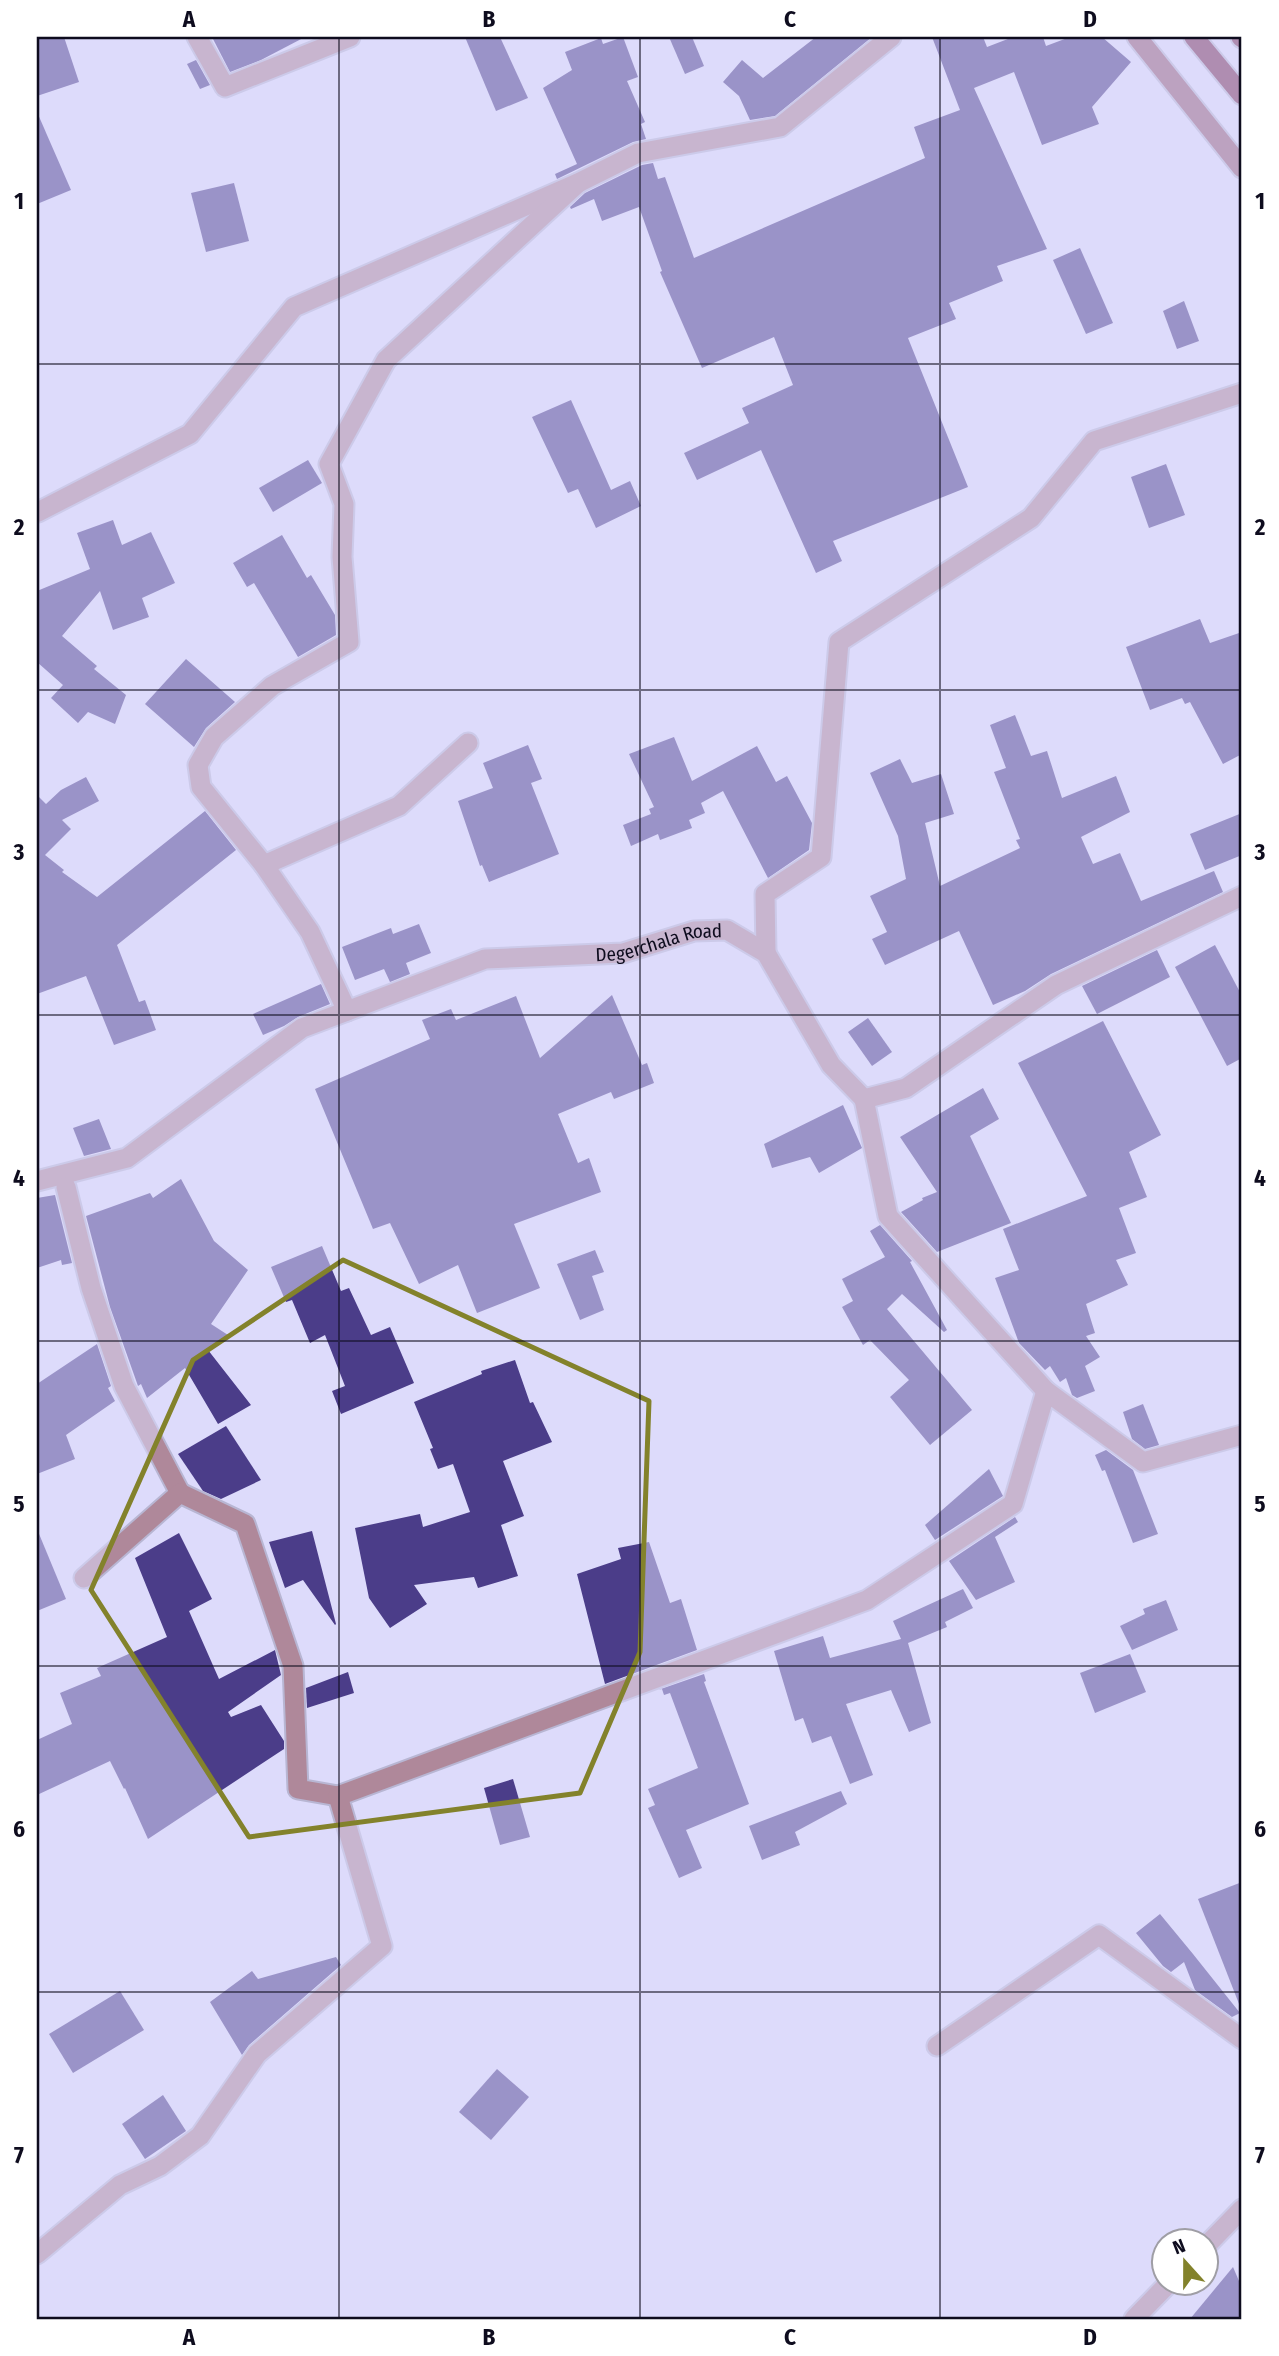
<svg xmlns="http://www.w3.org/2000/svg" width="1279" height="2356" viewBox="0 0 1279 2356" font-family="'Fira Sans Condensed',sans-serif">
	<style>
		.building { fill: #4b3d89 }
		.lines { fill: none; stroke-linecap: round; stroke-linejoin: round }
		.minor-casing { stroke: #b8b6d3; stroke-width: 23 }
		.secondary-casing { stroke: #b8b6d3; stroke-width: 23 }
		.trunk-casing { stroke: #b8b6d3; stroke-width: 23 }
		.minor { stroke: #af889a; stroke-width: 19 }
		.secondary { stroke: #955d79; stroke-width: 19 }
		.trunk { stroke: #782f58; stroke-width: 19 }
		.marked { fill: none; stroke: #83822b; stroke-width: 5; stroke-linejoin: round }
		.grid { fill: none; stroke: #0e0c1e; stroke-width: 2; stroke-opacity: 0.55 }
		.labels { text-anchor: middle; stroke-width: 7; stroke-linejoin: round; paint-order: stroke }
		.street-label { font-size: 19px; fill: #0e0c1e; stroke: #fff }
		.neatline { fill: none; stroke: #0e0c1e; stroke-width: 2.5 }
		.grid-label { font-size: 23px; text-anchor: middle; font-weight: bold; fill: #0e0c1e }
	</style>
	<rect width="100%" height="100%" fill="#dddbfb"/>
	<g class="building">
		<polygon points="37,37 64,37 79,82 37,96"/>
		<polygon points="212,37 305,37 261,60 230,72"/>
		<polygon points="465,37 500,37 528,98 496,111"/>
		<polygon points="623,37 638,77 627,81 645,122 641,124 646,139 633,142 557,179 555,174 577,164 543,88 572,70 565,52 601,38 603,44"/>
		<polygon points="669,37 692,37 704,66 685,74"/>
		<polygon points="816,37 872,37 775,116 750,120 739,96 723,82 742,60 763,78"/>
		<polygon points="932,37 983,37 987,47 1013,37 1043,37 1046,46 1070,37 1102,37 1131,62 1092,107 1099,124 1042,145 1014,72 974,88 1047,249 997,266 1003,281 949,303 956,319 908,338 968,487 833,541 842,561 816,573 761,450 697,480 684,453 749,423 742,408 793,385 774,337 702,368 660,272 662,271 639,207 602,221 594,199 571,209 570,207 585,193 642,165 653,163 658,179 665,177 694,258 925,158 914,127 960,110"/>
		<polygon points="196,60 210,85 200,89 187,64"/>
		<polygon points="37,112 71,190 37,204"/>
		<polygon points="234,183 249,241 206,252 191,193"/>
		<polygon points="1080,248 1113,323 1086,334 1053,260"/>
		<polygon points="1184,301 1199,341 1177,349 1163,311"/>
		<polygon points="571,400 611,490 630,481 641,506 596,528 578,489 568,493 532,417"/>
		<polygon points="308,460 322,483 273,512 259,488"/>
		<polygon points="1166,464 1185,515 1149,528 1131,477"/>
		<polygon points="113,520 122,545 151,532 175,583 142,598 149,617 113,630 100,591 62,636 97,666 94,669 126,695 115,724 88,712 78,723 51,698 63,685 37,662 37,591 90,569 77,533"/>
		<polygon points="282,535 307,578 311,575 335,615 336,635 298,657 254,583 247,587 233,563"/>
		<polygon points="1200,619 1210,643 1242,632 1242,754 1223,764 1190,702 1185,704 1182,698 1150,710 1126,647"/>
		<polygon points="186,659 235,702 206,728 194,747 145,704"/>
		<polygon points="1015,715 1031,756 1047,751 1062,798 1116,776 1130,812 1081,837 1093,864 1120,853 1141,901 1214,871 1223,892 1051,974 1025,991 993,1005 959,931 885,965 872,939 887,932 870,896 906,879 898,836 870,773 900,759 912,783 941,774 954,814 925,823 940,886 1020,848 1016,840 1020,839 994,772 1006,768 990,725"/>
		<polygon points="674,737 692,781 757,746 776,782 787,776 812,823 809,850 768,878 723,791 701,803 705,813 689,820 692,828 660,840 658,834 631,846 623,825 651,814 649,809 654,807 629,754"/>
		<polygon points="528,745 542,779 531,783 559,854 489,882 482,865 480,866 458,801 493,788 483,763"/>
		<polygon points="86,777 99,801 62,820 71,829 45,855 64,870 62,872 97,897 205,811 236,850 117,945 139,1002 145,1000 156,1030 114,1045 86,976 37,994 37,795 46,804 61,790"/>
		<polygon points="1242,813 1242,855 1205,870 1190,834"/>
		<polygon points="419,924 431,953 406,963 410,974 390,982 384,969 355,980 342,947 391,928 393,934"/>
		<polygon points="1215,945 1242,996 1242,1058 1227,1066 1175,967"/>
		<polygon points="1157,950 1170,977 1097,1014 1082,986"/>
		<polygon points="321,984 330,1004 298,1017 284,1026 263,1035 253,1014"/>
		<polygon points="612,995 642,1065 647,1063 654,1083 614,1099 611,1092 558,1114 578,1163 589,1158 601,1192 514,1224 540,1288 477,1313 458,1265 419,1284 390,1223 373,1229 315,1089 430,1039 422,1020 451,1009 456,1020 516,996 540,1058"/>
		<polygon points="868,1018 892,1052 872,1066 848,1032"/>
		<polygon points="1103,1021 1161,1135 1129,1152 1147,1197 1119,1208 1136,1253 1116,1260 1128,1285 1086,1304 1095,1333 1086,1336 1100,1357 1085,1366 1095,1391 1077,1398 1072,1395 1066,1378 1060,1382 1050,1366 1045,1370 1019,1343 995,1278 1019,1270 1003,1229 1087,1196 1018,1063"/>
		<polygon points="983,1088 999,1119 970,1136 1011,1223 937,1252 901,1212 923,1200 922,1198 937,1192 900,1137"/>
		<polygon points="843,1105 862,1148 819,1173 810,1157 772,1168 764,1144"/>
		<polygon points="99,1119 111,1149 84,1156 73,1128"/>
		<polygon points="181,1179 214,1241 248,1270 211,1324 228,1335 208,1350 251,1405 218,1424 185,1368 147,1398 141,1384 138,1386 110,1307 86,1216 150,1193 153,1198"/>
		<polygon points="55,1195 72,1263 62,1265 61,1260 37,1268 37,1198"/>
		<polygon points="880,1225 912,1261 910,1262 947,1330 944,1332 902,1294 887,1309 972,1410 930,1445 890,1397 909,1380 870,1340 863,1345 842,1307 853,1301 842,1279 885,1257 870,1231"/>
		<polygon points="322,1246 341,1291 349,1288 371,1335 390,1327 414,1383 341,1414 332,1391 345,1386 325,1335 310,1343 292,1300 286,1302 271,1267"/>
		<polygon points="595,1250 604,1272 592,1276 604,1310 580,1320 557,1264"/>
		<polygon points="97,1344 111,1386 108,1388 115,1401 66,1435 75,1459 37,1474 37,1384"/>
		<polygon points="515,1360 530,1403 533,1402 552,1442 503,1461 524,1516 501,1525 518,1576 478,1588 474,1577 414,1585 427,1604 390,1628 369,1598 355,1528 420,1514 423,1527 470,1512 453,1464 438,1469 430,1449 433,1448 414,1402 482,1374 481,1371"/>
		<polygon points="1143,1404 1159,1445 1145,1449 1132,1439 1123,1412"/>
		<polygon points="226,1426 261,1480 221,1499 203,1491 178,1454"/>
		<polygon points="1106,1450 1133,1470 1158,1534 1133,1543 1105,1470 1102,1471 1095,1455"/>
		<polygon points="989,1469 1003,1496 935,1540 925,1525"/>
		<polygon points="1015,1517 1018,1522 995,1537 1015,1582 976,1600 949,1561"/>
		<polygon points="37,1529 66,1599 37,1611"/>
		<polygon points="312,1531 336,1624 335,1625 303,1580 285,1588 269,1542"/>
		<polygon points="179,1533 212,1599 189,1611 219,1679 275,1650 281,1675 228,1712 231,1717 261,1705 284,1741 284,1749 148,1839 125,1788 124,1789 110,1761 37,1795 37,1740 72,1724 60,1693 101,1676 97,1668 167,1637 135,1558"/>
		<polygon points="649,1542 670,1603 681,1599 697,1650 605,1684 577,1574 621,1559 618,1548"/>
		<polygon points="963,1589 973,1608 945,1622 947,1627 908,1643 931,1723 909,1732 891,1690 846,1704 873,1775 850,1784 831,1736 812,1743 803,1718 795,1721 774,1651 823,1636 830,1658 901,1639 893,1621"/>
		<polygon points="1166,1600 1178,1630 1132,1650 1120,1626 1145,1614 1143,1609"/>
		<polygon points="1130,1654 1146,1692 1095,1713 1080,1673"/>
		<polygon points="348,1672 354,1693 307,1708 306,1688"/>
		<polygon points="704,1674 706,1681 704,1682 749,1804 686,1830 702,1868 679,1878 648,1808 655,1805 648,1789 698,1768 670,1693 664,1695 662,1689 658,1690"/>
		<polygon points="513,1779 530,1837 500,1845 484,1788"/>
		<polygon points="841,1791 847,1804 795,1832 800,1845 762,1860 749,1826"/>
		<polygon points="1242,1882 1242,2009 1241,2009 1198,1899"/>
		<polygon points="1160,1914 1193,1954 1240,2013 1232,2017 1195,1990 1184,1962 1171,1972 1163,1966 1136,1933"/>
		<polygon points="336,1957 341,1965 249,2045 242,2055 210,2002 252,1971 258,1979"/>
		<polygon points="120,1991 144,2030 73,2073 49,2034"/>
		<polygon points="497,2069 529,2097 491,2140 459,2112"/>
		<polygon points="163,2095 186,2131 145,2159 122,2124"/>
		<polygon points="1233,2267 1242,2288 1242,2319 1190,2319"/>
	</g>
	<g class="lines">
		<g class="minor-casing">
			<g id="minor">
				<polyline points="197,37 225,87 350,37"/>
				<polyline points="37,511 38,512 190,434 294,307 578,183 638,153 780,127 891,37"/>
				<polyline points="264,865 399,806 468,743"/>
				<polyline points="766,953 765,894 821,857 839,642 1031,518 1094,441 1242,393"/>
				<polyline points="347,1011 310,932 264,865 201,787 198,765 214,737 272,686 349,642 342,557 344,504 329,464 386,360 578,183"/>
				<polyline points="864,1099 888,1216 1046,1391"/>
				<path id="s1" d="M 37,1181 L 127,1158 L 302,1028 L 347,1011 L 485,959 L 623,953 L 694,931 L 727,930 L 766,953 L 831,1065 L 864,1099 L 906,1088 L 1056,985 L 1242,896"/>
				<polyline points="66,1187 91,1288 124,1386 180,1493"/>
				<polyline points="84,1578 180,1493 245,1524 293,1666 298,1789 338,1796"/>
				<polyline points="937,2046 1099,1935 1242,2039"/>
				<polyline points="1206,2246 1242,2209"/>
				<polyline points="37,2254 120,2185 160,2166 200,2136 257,2054 382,1946 338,1796 867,1600 1013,1504 1046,1391 1143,1462 1242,1435"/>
				<polyline points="1134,2319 1170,2282"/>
			</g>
		</g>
		<g class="secondary-casing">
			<polyline id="secondary" points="1137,37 1242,168"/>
		</g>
		<g class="trunk-casing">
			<g id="trunk">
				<polyline points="1194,37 1242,95"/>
				<polyline points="1241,37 1242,38"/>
			</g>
		</g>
		<use href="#minor" class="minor"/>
		<use href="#secondary" class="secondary"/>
		<use href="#trunk" class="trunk"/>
	</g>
	<path d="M0 0H1279V2356H0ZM 343,1260 L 649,1401 L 640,1652 L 580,1793 L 249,1837 L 91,1590 L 193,1360 Z" fill="#dddbfb" fill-opacity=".55" fill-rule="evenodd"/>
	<path class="marked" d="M 343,1260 L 649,1401 L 640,1652 L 580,1793 L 249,1837 L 91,1590 L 193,1360 Z"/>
	<path class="grid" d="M 339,37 L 339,2319M 640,37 L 640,2319M 940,37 L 940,2319M 37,364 L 1242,364M 37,690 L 1242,690M 37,1015 L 1242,1015M 37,1341 L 1242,1341M 37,1666 L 1242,1666M 37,1992 L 1242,1992"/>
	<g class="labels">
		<g class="street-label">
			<text dy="7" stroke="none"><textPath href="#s1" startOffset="682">Degerchala Road</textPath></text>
		</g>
	</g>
	<rect width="1279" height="2356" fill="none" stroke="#ffffff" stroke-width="77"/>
	<g transform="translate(1185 2262) rotate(339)"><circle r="33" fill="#ffffff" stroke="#9f9ea5" stroke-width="2"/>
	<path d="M0-5L12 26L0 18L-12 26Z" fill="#83822b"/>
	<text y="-10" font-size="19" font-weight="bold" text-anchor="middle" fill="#0e0c1e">N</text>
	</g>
	<rect x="38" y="38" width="1202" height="2280" class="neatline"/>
	<g class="grid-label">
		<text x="189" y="27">A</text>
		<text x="489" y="27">B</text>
		<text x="790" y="27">C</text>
		<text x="1090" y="27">D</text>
		<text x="19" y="209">1</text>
		<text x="1260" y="209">1</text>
		<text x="19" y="535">2</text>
		<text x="1260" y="535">2</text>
		<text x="19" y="860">3</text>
		<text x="1260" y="860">3</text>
		<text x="19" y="1186">4</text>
		<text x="1260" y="1186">4</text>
		<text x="19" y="1512">5</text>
		<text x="1260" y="1512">5</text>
		<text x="19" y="1837">6</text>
		<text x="1260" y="1837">6</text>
		<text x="19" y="2163">7</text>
		<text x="1260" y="2163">7</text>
		<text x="189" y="2345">A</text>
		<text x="489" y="2345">B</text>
		<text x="790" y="2345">C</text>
		<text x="1090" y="2345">D</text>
	</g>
</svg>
